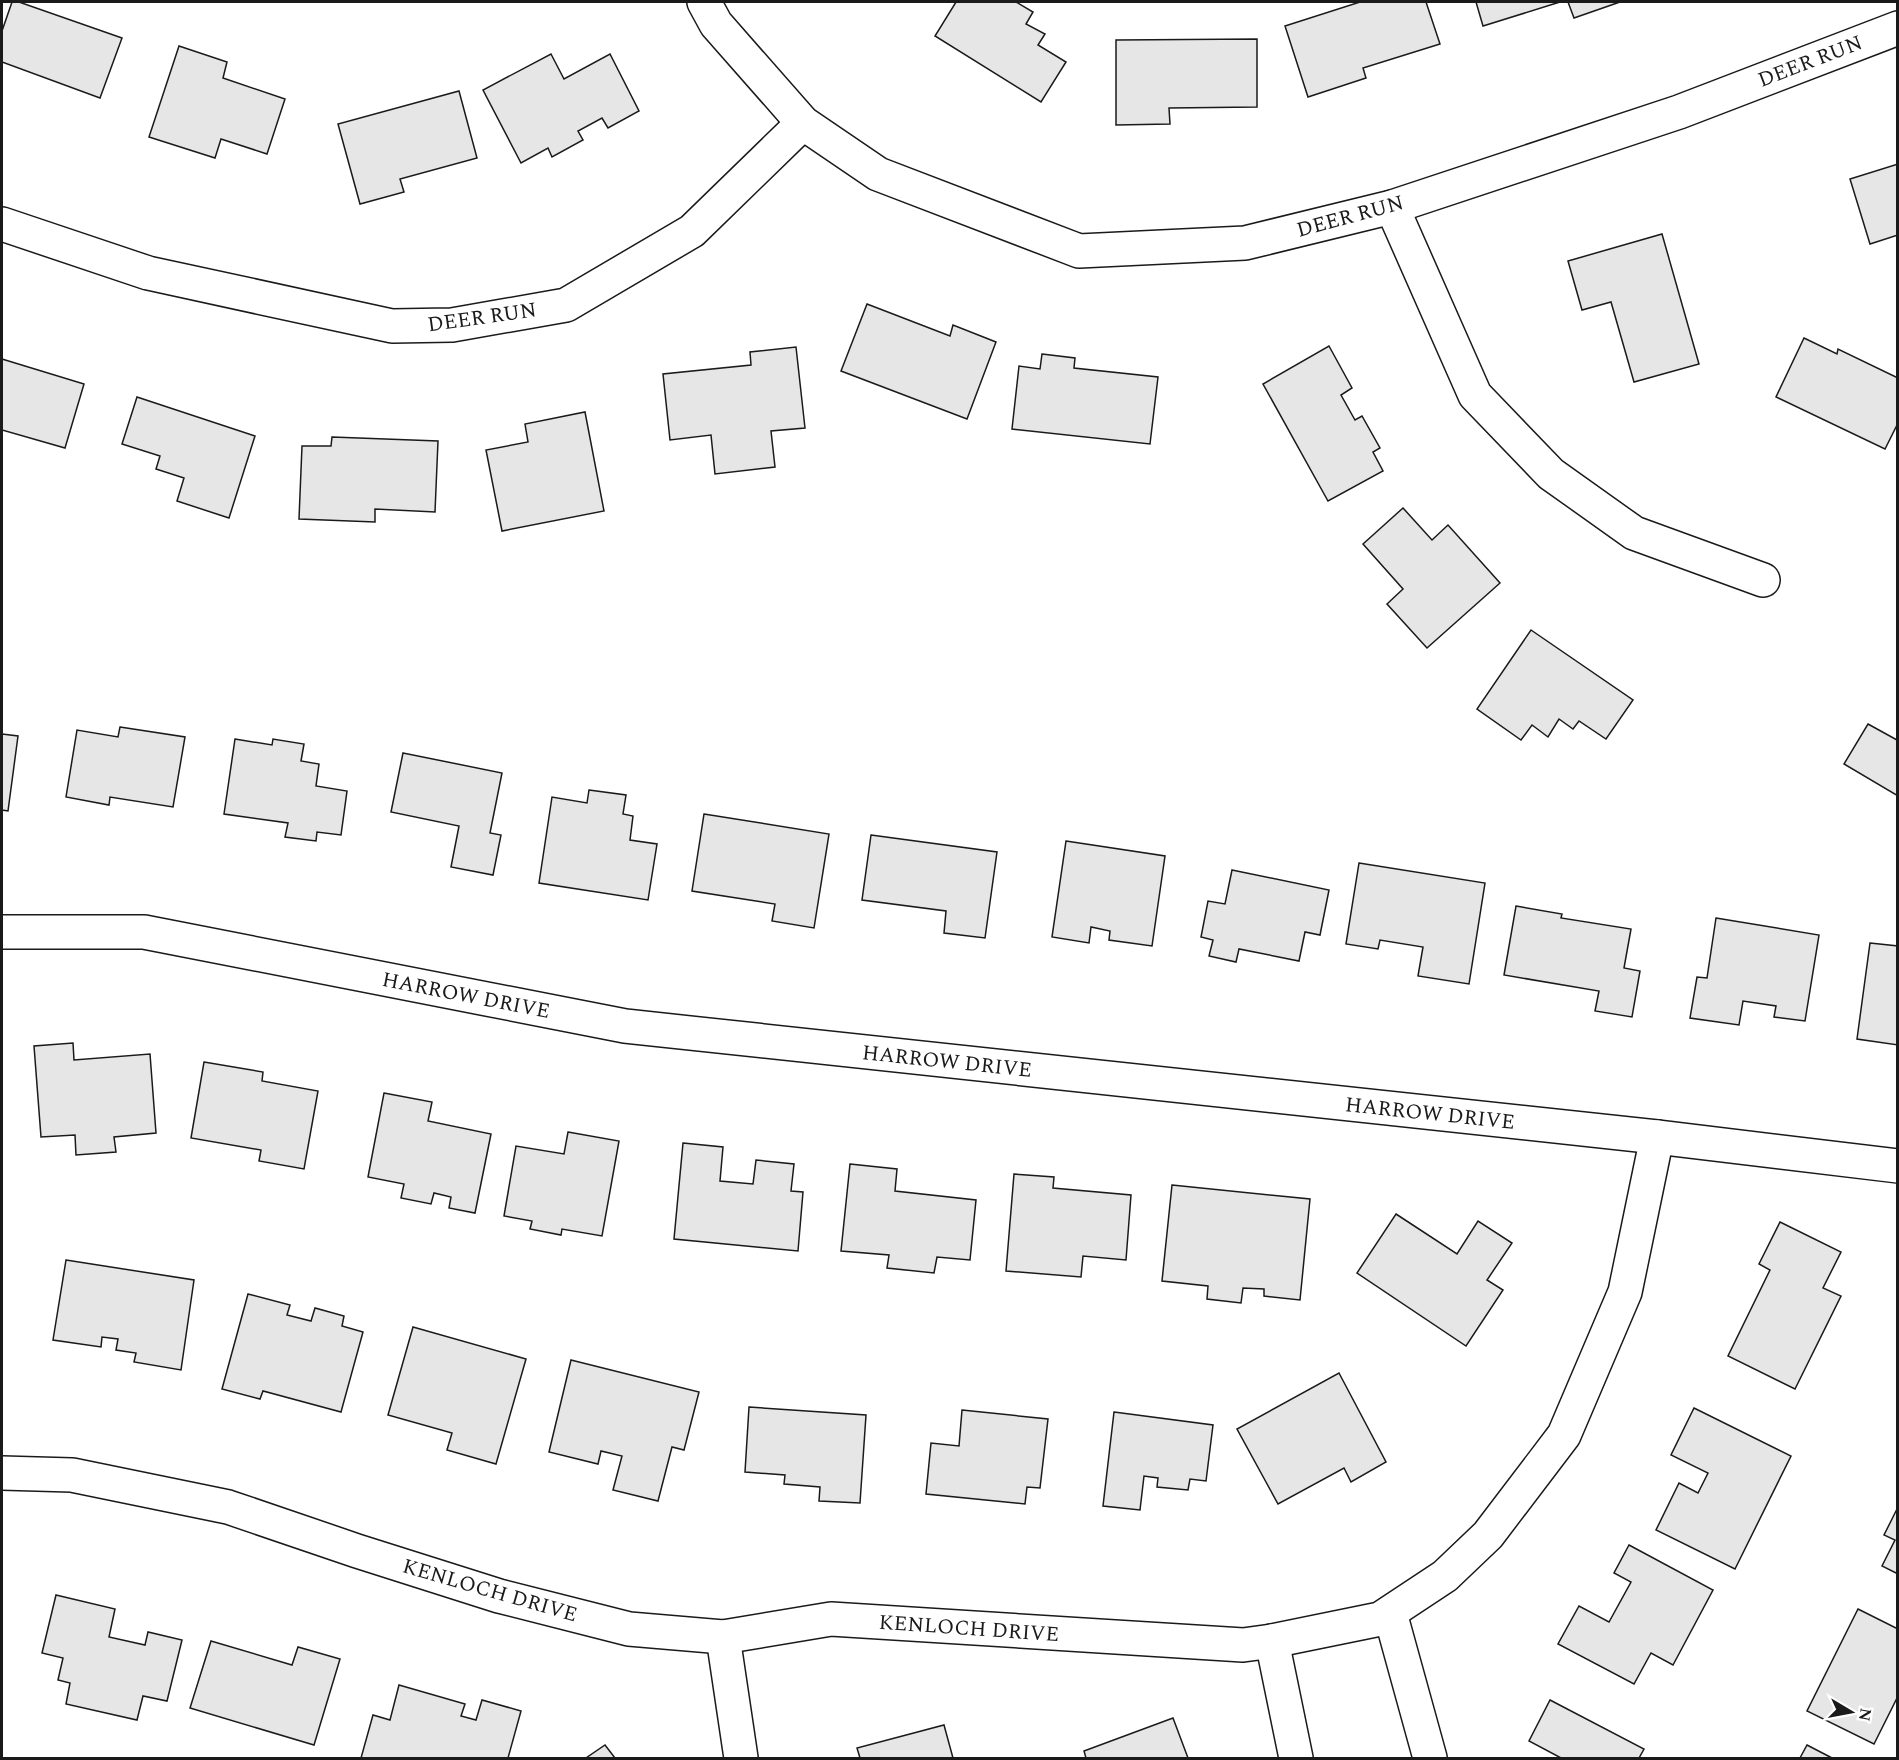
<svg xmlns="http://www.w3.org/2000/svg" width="1899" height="1760" viewBox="0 0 1899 1760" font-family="Spectral,serif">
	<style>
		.building { fill: #e6e6e6; stroke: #1a1a1a; stroke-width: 1.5 }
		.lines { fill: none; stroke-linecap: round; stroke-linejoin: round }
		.minor-casing { stroke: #1a1a1a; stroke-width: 36 }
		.minor { stroke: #fff; stroke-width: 33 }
		.labels { text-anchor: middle; stroke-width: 4.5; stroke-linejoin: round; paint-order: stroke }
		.street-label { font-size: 21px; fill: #1a1a1a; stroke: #fff }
	</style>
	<rect width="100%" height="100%" fill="#fff"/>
	<g class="building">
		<polygon points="12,2 19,2 122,38 100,98 2,62 2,31"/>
		<polygon points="956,2 1016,2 1033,12 1026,24 1045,34 1038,45 1066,62 1041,102 935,36"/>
		<polygon points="1360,2 1426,2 1440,44 1363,68 1366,78 1308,97 1285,26"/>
		<polygon points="1476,2 1560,2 1483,26"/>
		<polygon points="1568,2 1620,2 1574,18"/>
		<polygon points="1257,39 1257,107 1169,108 1170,124 1116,125 1116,40"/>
		<polygon points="179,46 227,62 223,78 285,99 267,154 221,139 215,158 149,137"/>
		<polygon points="551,54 564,79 610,54 639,111 608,128 602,118 578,131 583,140 552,157 548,148 521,163 483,90"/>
		<polygon points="459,91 477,158 400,179 404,192 360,204 338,124"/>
		<polygon points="1898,164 1898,235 1870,244 1850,179"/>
		<polygon points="1662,234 1699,364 1634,382 1611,302 1582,310 1568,261"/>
		<polygon points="867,304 950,336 953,325 996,342 967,419 841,371"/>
		<polygon points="1804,338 1837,354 1838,349 1898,378 1898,423 1885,449 1776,397"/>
		<polygon points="1329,346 1352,388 1341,395 1355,420 1362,416 1380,448 1373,452 1383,471 1328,501 1263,384"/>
		<polygon points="796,347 805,428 771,431 775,467 715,474 711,435 670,440 663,374 751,365 750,352"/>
		<polygon points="1042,354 1075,358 1074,368 1158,377 1150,444 1012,429 1019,366 1040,369"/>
		<polygon points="2,359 84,384 65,448 2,430"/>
		<polygon points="137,397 255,436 229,518 177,501 184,478 156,469 160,456 122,444"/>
		<polygon points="585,412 604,511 502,531 486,450 528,442 525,424"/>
		<polygon points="332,437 438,441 435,512 375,509 375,522 299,519 302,446 331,446"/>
		<polygon points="1403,508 1432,540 1448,525 1500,583 1427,648 1387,604 1403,589 1363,544"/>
		<polygon points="1531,630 1633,700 1606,739 1579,721 1573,729 1559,719 1548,737 1532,725 1521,740 1477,709"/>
		<polygon points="1868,724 1897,740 1898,739 1898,796 1844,764"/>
		<polygon points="120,727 185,737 173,807 110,797 109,805 66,797 77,730 118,737"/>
		<polygon points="2,734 18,736 8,811 2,810"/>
		<polygon points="235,739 272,745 273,739 304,744 301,761 319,764 316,786 347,791 341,835 317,832 316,841 285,837 288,823 224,814"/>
		<polygon points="403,753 502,773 490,833 501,835 493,875 451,867 459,826 391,812"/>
		<polygon points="589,790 626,795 623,814 633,816 630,840 657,844 648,900 539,883 552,797 587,803"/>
		<polygon points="704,814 829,834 814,928 772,921 775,904 692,891"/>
		<polygon points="871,835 997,852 985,938 944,933 946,911 862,900"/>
		<polygon points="1066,841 1165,856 1152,946 1109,940 1110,931 1091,927 1089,943 1052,937"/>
		<polygon points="1359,863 1485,883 1469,984 1418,976 1423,947 1380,940 1378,949 1346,944"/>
		<polygon points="1232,870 1329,890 1320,935 1305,932 1299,961 1239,949 1236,962 1209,956 1213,940 1201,937 1208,901 1225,904"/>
		<polygon points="1516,906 1562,914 1561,918 1631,929 1624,968 1640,971 1632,1017 1595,1011 1599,991 1504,975"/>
		<polygon points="1716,918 1819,935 1805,1021 1774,1017 1776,1006 1743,1001 1739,1025 1690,1018 1697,977 1707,978"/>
		<polygon points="1870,943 1898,946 1898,1045 1857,1039"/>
		<polygon points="73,1043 74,1060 150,1054 156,1133 114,1137 116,1152 76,1155 75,1135 41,1137 34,1046"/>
		<polygon points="204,1062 263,1072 262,1081 318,1091 304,1169 259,1161 261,1150 191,1138"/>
		<polygon points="384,1093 432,1102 428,1121 491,1134 475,1213 449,1208 451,1197 434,1193 431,1204 401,1198 404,1184 368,1177"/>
		<polygon points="568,1132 619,1141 602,1236 562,1229 561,1235 530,1229 532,1221 504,1216 516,1146 564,1154"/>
		<polygon points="683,1143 723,1147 720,1181 753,1184 756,1160 794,1164 791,1191 803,1192 798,1251 674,1239"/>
		<polygon points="850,1164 897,1169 895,1191 976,1200 970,1260 937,1257 934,1273 887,1268 889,1255 841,1251"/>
		<polygon points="1014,1174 1054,1177 1053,1188 1131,1195 1126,1260 1083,1256 1081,1277 1006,1271"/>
		<polygon points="1172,1185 1310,1199 1300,1300 1264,1296 1264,1289 1243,1288 1241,1303 1207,1299 1208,1286 1162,1281"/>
		<polygon points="1396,1214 1457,1254 1478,1221 1512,1243 1487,1280 1503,1290 1466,1346 1357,1273"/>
		<polygon points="1780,1222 1841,1252 1823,1288 1841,1296 1795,1389 1728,1356 1770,1270 1759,1264"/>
		<polygon points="66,1260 194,1280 181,1370 134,1362 136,1353 116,1350 118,1339 102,1337 101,1347 53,1340"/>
		<polygon points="248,1294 290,1305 287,1315 311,1321 315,1308 344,1316 342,1326 363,1332 341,1412 263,1391 260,1399 222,1389"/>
		<polygon points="413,1327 526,1359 496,1464 447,1450 452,1433 388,1415"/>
		<polygon points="571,1360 699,1392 684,1450 672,1447 658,1501 613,1490 622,1456 601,1451 598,1464 549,1452"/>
		<polygon points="1339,1373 1386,1462 1351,1482 1344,1468 1278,1504 1237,1429"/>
		<polygon points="749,1407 866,1415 860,1503 819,1501 820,1487 784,1484 785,1475 745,1472"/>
		<polygon points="1694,1408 1791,1456 1735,1569 1656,1530 1679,1483 1698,1493 1708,1473 1671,1455"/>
		<polygon points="962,1410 1048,1419 1040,1488 1027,1487 1025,1504 926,1494 931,1443 959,1446"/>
		<polygon points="1114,1412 1213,1425 1206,1481 1190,1479 1188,1490 1157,1487 1158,1478 1144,1476 1140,1510 1103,1506"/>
		<polygon points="1898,1507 1898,1574 1882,1566 1895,1540 1884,1535"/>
		<polygon points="1629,1545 1713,1590 1673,1665 1651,1653 1634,1684 1558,1644 1579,1606 1609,1622 1631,1582 1614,1573"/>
		<polygon points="56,1595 115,1609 109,1637 145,1645 148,1632 182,1640 167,1701 143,1696 137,1720 66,1704 70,1683 58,1680 63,1658 42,1653"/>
		<polygon points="1858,1609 1898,1629 1898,1696 1874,1744 1807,1711"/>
		<polygon points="211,1641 292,1665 298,1647 340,1659 314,1745 190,1708"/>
		<polygon points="399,1685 465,1704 461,1716 476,1720 482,1700 521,1711 508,1758 361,1758 373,1715 390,1720"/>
		<polygon points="1550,1700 1644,1749 1639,1758 1561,1758 1529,1741"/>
		<polygon points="1173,1718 1188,1758 1086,1758 1084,1751"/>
		<polygon points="944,1725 953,1758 860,1758 857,1748"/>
		<polygon points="605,1745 615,1758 586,1758"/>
		<polygon points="1807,1745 1832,1758 1800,1758"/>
	</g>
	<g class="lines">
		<g class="minor-casing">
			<g id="minor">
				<polyline points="704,2 716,24 803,123 878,174 1079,251 1245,243 1392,207 1679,112 1898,28"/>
				<polyline points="1392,207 1475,395 1551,474 1634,533 1763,580"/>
				<polyline points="2,224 148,273 392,326 452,325 566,305 692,231 803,123"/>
				<polyline points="2,932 144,932 625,1026 1657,1137 1898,1166"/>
				<polyline points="2,1473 72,1475 228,1507 357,1551 499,1596 629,1629 723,1637 831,1619 1243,1645 1272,1641 1380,1619 1445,1576 1488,1535 1564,1435 1625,1292 1657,1137"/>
				<polyline points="1390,1613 1430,1758"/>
				<polyline points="723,1637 741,1758"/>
				<polyline points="1272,1641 1296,1758"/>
			</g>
		</g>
		<use href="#minor" class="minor"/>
	</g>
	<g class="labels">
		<g class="street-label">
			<text transform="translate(1810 61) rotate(-21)" y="7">DEER RUN</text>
			<text transform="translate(1350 216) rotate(-15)" y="7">DEER RUN</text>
			<text transform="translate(482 317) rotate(-8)" y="7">DEER RUN</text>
			<text transform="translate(466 995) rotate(11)" y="7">HARROW DRIVE</text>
			<text transform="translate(947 1061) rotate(6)" y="7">HARROW DRIVE</text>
			<text transform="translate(1430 1113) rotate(6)" y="7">HARROW DRIVE</text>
			<text transform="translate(490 1590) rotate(16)" y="7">KENLOCH DRIVE</text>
			<text transform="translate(969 1628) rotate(4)" y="7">KENLOCH DRIVE</text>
		</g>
	</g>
	<rect width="1899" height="1760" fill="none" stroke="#1a1a1a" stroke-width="6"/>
	<g transform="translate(1851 1712) rotate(100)" stroke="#ffffff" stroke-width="4.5" paint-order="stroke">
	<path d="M0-4.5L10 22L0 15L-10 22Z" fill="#1a1a1a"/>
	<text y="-9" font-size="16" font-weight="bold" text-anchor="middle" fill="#1a1a1a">N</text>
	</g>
</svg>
